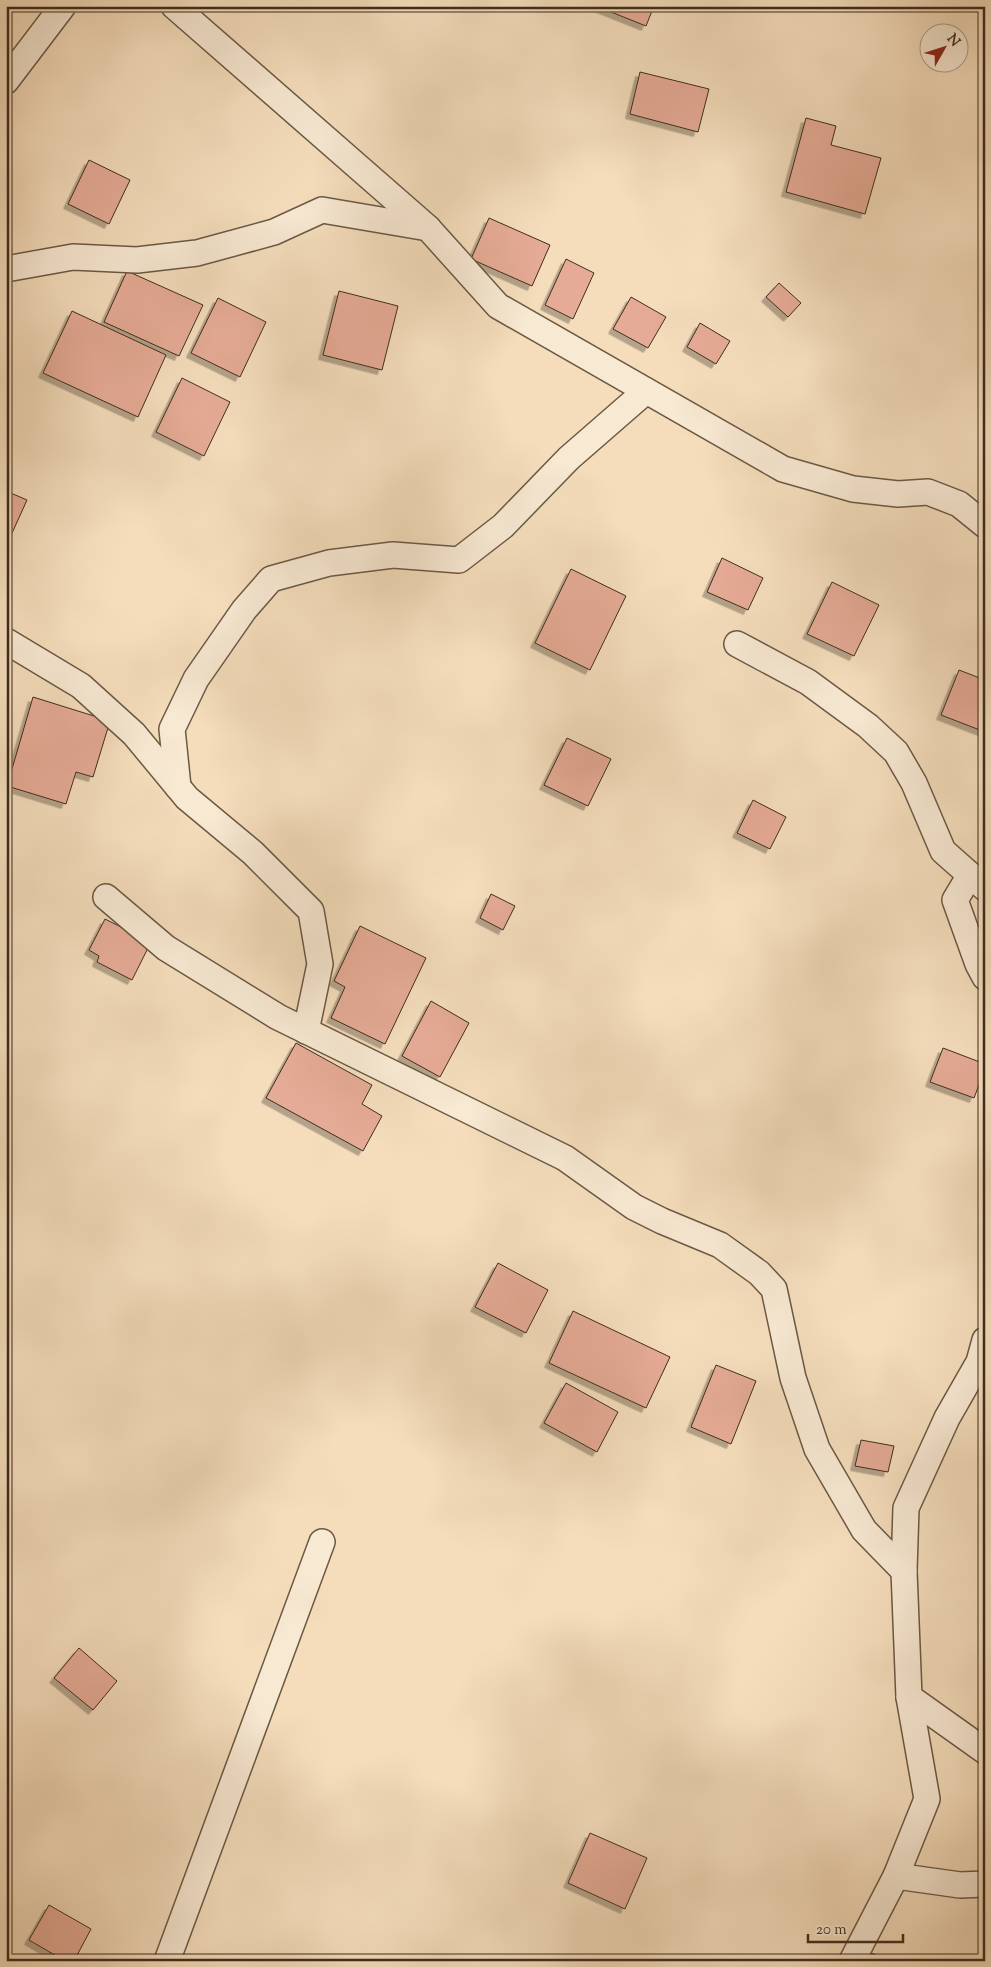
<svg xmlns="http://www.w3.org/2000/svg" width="991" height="1967" viewBox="0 0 991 1967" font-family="'Sorts Mill Goudy',serif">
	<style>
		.building { fill: #e6ab96; stroke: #3d2d1c; filter: url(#shadow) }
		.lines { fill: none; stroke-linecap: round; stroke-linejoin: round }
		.minor-casing { stroke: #6b5944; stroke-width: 28 }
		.minor { stroke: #f8e9d3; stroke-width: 25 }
	</style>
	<defs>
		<filter id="shadow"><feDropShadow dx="-4.5" dy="4.5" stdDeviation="0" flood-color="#0004"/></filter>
	</defs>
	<rect width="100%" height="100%" fill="#f5ddbc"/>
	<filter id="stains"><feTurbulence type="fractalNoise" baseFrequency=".004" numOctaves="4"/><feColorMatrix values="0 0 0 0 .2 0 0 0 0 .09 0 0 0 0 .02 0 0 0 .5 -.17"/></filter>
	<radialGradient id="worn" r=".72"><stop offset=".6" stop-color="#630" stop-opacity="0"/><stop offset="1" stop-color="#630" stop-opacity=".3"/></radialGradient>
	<g class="building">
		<polygon points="596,6 654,6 646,26"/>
		<polygon points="640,72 709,89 698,132 630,114"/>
		<polygon points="806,118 836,126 831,145 881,158 865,214 786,192"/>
		<polygon points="89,160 130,180 109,224 68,204"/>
		<polygon points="489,218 550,245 532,286 471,259"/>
		<polygon points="566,259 594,273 573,319 545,305"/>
		<polygon points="127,271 203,305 179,356 104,322"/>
		<polygon points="779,283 801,303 788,317 766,297"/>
		<polygon points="339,291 398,306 382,370 323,355"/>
		<polygon points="631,297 666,317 648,348 613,329"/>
		<polygon points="218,298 266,322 240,377 191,353"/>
		<polygon points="72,311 166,355 138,417 43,373"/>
		<polygon points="700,323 730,341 716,364 687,347"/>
		<polygon points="182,378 230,402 204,456 156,432"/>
		<polygon points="6,491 27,500 8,542 6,541"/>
		<polygon points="722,558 763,578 748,610 707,592"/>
		<polygon points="571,569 626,596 590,670 535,643"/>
		<polygon points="832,582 879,605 854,656 807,634"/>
		<polygon points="959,670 985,680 985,732 941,715"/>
		<polygon points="33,697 110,721 93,777 76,772 66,804 7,786"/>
		<polygon points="567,738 611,759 588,806 544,785"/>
		<polygon points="753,800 786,817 770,849 737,833"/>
		<polygon points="491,894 515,906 503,930 480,918"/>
		<polygon points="105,919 151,942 132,980 97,962 99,956 89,950"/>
		<polygon points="360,926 426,958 385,1044 331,1018 345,987 334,981"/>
		<polygon points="431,1001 469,1023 440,1077 402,1056"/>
		<polygon points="296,1043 372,1085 362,1104 382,1116 363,1151 266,1098"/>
		<polygon points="943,1048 985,1064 985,1069 974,1098 930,1082"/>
		<polygon points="498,1263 548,1290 526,1333 475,1307"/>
		<polygon points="573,1311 670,1357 646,1408 549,1363"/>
		<polygon points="716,1365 756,1381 731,1444 691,1427"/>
		<polygon points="566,1383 618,1412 597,1452 544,1423"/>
		<polygon points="861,1440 894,1446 888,1472 855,1466"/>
		<polygon points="79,1648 117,1681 93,1710 54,1678"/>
		<polygon points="590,1833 647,1858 625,1909 568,1883"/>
		<polygon points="49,1905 91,1929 74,1961 65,1961 29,1940"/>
		<polygon points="856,1946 889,1961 850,1961"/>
	</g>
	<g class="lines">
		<g class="minor-casing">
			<g id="minor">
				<polyline points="174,6 428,228 498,306 783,469 853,489 898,494 928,492 959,504 985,525"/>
				<polyline points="6,81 63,6"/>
				<polyline points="6,269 73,257 137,260 197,253 274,232 322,210 428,228"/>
				<polyline points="6,641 81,686 134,734 187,798 253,853 311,911 320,964 306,1031"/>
				<polyline points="737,644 808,682 868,726 896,752 914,783 943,851 985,888"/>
				<polyline points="178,787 172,729 196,679 244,610 271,579 329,563 393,555 459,560 503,526 569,458 646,391"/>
				<polyline points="970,875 955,900 978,964 985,977"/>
				<polyline points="106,897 166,948 278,1017 565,1158 634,1207 662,1221 720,1245 759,1273 774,1289 793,1378 817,1449 864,1530 904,1571"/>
				<polyline points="909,1697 985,1751"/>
				<polyline points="896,1876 960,1885 985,1884"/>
				<polyline points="167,1961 322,1542"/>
				<polyline points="852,1961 896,1876 927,1799 909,1697 904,1571 906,1508 947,1418 979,1362 985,1340"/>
			</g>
		</g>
		<use href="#minor" class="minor"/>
	</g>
	<rect width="991" height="1967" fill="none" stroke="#f5ddbc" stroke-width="25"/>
	<rect x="8" y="8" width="976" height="1952" fill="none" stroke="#3d2d1c" stroke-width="2.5"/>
	<rect x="12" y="12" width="966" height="1942" fill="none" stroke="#3d2d1c"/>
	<g transform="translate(944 48) rotate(51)"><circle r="24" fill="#f8e9d3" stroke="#ad9e8a"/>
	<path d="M0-4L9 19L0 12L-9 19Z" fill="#8f2418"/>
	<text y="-8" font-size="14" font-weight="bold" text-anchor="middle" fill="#3d2d1c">N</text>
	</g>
	<path d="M808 1934v8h95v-8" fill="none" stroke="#3d2d1c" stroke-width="2.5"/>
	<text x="816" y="1934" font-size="15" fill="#3d2d1c" stroke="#f8e9d3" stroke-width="4" paint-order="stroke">20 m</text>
	<rect width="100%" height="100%" filter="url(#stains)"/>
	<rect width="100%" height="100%" fill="url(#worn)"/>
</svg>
